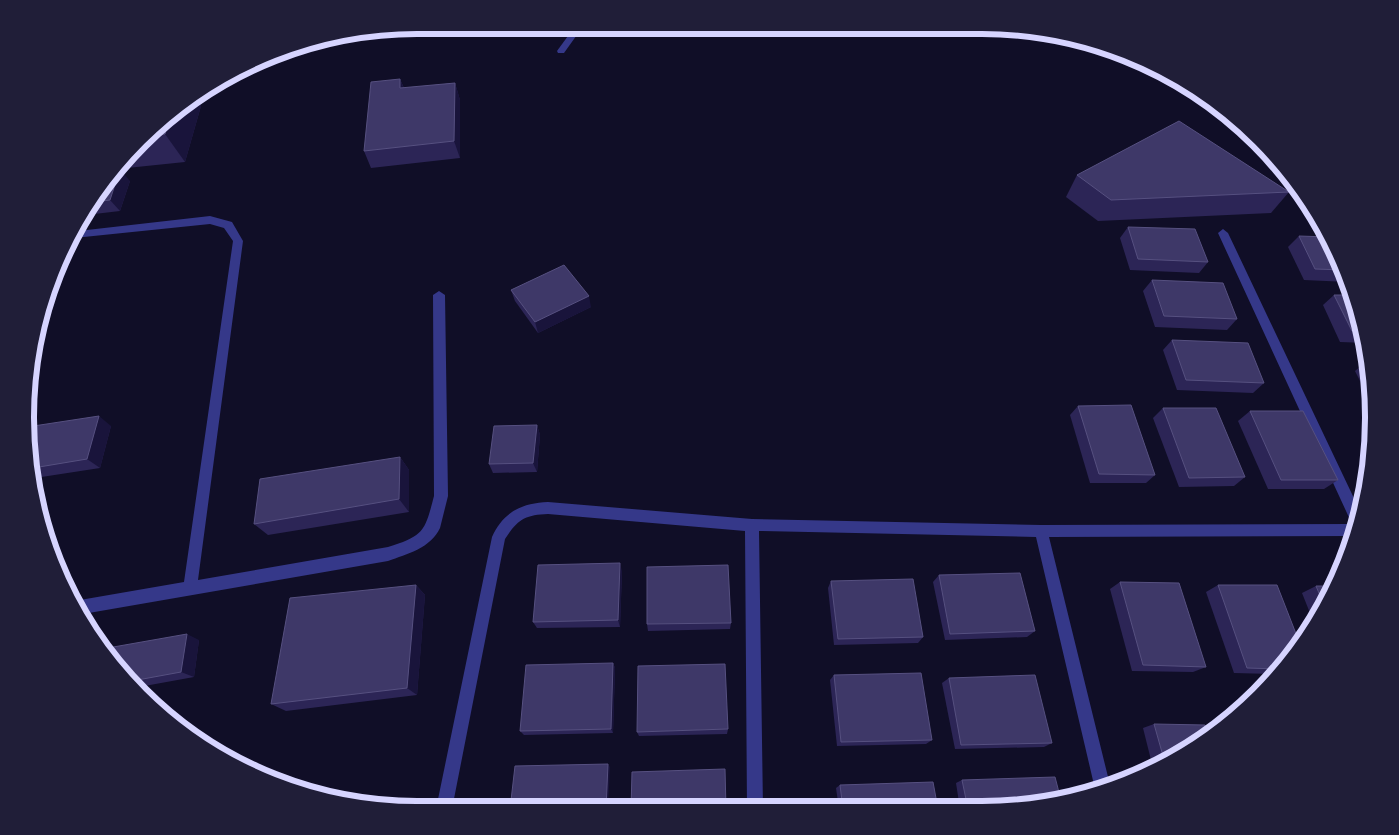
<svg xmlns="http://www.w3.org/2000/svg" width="1399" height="835" viewBox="0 0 1399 835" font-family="'Alegreya Sans',sans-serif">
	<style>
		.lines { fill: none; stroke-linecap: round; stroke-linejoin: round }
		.minor { fill: #353889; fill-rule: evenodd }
		.wall { fill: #2c2556 }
		.shaded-wall { fill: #19143b }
		.building { fill: #3e3868; stroke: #565080 }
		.rim { fill: none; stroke: #d6d4ff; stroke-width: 6 }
	</style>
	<rect width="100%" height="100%" fill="#100e27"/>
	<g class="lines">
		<g class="minor">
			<polygon points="576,25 584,25 564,53 558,53 557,51"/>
			<polygon points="764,26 772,26 767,36 764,37 760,34"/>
			<path d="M 210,216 L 232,222 L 243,241 L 198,580 L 388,547 C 424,536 425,531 434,496 L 433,295 L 439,291 L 445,295 L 448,496 L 440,528 C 431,548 407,554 388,561 L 83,614 L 77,601 L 80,600 L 184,582 L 233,241 L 224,228 L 210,224 L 74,238 L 78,231 Z"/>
			<path d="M 1223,229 L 1228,233 L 1361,513 L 1354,536 L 1049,537 L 1110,785 L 1096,791 L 1095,789 L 1036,537 L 759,531 L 763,809 L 747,809 L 745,531 L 548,514 C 525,515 518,519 505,539 L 452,809 L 436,809 L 492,537 C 503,512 522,503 548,502 L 752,519 L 1041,525 L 1352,524 L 1218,233 Z"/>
		</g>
	</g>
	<g class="wall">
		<polygon points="400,79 404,88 455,83 460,100 460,158 371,168 364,151"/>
		<polygon points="195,97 201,106 185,162 127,168 122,162 179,106"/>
		<polygon points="1077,175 1289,192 1271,213 1098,221 1066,197"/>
		<polygon points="106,179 130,181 120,211 86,215"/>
		<polygon points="1128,227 1208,262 1199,273 1130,270 1120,238"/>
		<polygon points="1299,236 1344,268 1348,282 1304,280 1288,247"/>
		<polygon points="1152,280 1237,319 1227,330 1155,327 1143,291"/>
		<polygon points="511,290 591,307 538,333 515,301"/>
		<polygon points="1334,295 1353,295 1367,343 1340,342 1323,305"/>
		<polygon points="1172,340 1264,383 1253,393 1177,390 1163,350"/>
		<polygon points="1368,360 1373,407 1355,371"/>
		<polygon points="1078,406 1155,475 1146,483 1090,483 1070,415"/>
		<polygon points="1163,408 1245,477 1234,486 1179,487 1153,418"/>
		<polygon points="1250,411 1338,480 1324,489 1268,489 1238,421"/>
		<polygon points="537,425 540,435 537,472 493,473 489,464"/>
		<polygon points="111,426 100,468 35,478 27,427"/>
		<polygon points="400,457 409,470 409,512 268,535 254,524"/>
		<polygon points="622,571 620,627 537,628 533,622"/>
		<polygon points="939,575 1035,631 1027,637 945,640 933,582"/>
		<polygon points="831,581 923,637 918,643 834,645 828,588"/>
		<polygon points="1120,582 1206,667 1193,672 1132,671 1110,589"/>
		<polygon points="416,585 425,595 417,695 286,711 271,704"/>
		<polygon points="1218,585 1300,644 1274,674 1234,673 1206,592"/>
		<polygon points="1316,586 1334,586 1314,623 1302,593"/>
		<polygon points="731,623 730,629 648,631 647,624"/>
		<polygon points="199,640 194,677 139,687 106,656"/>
		<polygon points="613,663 615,668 613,733 524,735 520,731"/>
		<polygon points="834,675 932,740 926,744 837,746 830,680"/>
		<polygon points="949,678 1052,743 1044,747 955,749 942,683"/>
		<polygon points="1154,724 1178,758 1153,768 1143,728"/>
		<polygon points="728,729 727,734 639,736 637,732"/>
		<polygon points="962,780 1007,809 960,809 956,783"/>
		<polygon points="840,785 938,809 839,809 836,788"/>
	</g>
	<g class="shaded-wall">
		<polygon points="400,79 407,96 400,88"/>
		<polygon points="455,83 460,100 460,158 454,141"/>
		<polygon points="195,97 201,106 185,162 165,134 171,113 179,106"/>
		<polygon points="120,169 130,181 120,211 110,200"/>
		<polygon points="589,296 591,307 538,333 535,322"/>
		<polygon points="99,416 111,426 100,468 87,459"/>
		<polygon points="537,425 540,435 537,472 533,463"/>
		<polygon points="400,457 409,470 409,512 399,499"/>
		<polygon points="620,563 622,571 620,627 618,620"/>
		<polygon points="416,585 425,595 417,695 407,688"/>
		<polygon points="187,634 199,640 194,677 181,672"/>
		<polygon points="613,663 615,668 613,733 611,729"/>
		<polygon points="608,764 610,767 608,809 606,809"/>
	</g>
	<g class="building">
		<polygon points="400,79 400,88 455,83 454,141 364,151 371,82"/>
		<polygon points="171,113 165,134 149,136"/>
		<polygon points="1179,121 1289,192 1111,200 1077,175"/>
		<polygon points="120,169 110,200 94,202 106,179 115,170"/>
		<polygon points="1128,227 1195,229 1208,262 1138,259"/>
		<polygon points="1299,236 1328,237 1345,270 1315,269"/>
		<polygon points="564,265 589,296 535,322 511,290"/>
		<polygon points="1152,280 1223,283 1237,319 1164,316"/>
		<polygon points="1334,295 1353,295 1364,332 1352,331"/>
		<polygon points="1172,340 1248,343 1264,383 1186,380"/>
		<polygon points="1131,405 1155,475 1099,474 1078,406"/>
		<polygon points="1163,408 1216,408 1245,477 1189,478"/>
		<polygon points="1250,411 1303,411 1338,480 1281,480"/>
		<polygon points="99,416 87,459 33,468 27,427"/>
		<polygon points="537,425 533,463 489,464 494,426"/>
		<polygon points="400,457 399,499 254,524 260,479"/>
		<polygon points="620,563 618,620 533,622 538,565"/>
		<polygon points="728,565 731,623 647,624 647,567"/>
		<polygon points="1020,573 1035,631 950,634 939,575"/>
		<polygon points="913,579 923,637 838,639 831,581"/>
		<polygon points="1120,582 1179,583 1206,667 1143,665"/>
		<polygon points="416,585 407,688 271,704 290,598"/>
		<polygon points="1218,585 1277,585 1300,644 1279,669 1247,668"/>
		<polygon points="1316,586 1334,586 1324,605"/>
		<polygon points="187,634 181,672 132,681 106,656 102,649"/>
		<polygon points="613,663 611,729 520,731 526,665"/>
		<polygon points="725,664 728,729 637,732 638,666"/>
		<polygon points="921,673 932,740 841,742 834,675"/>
		<polygon points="1035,675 1052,743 961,745 949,678"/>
		<polygon points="1154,724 1205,725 1208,736 1178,758 1165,763"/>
		<polygon points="608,764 606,809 510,809 515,766"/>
		<polygon points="725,769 726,809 631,809 632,772"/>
		<polygon points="1055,777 1061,800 1007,809 968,809 962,780"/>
		<polygon points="933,782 938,809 843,809 840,785"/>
	</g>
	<path d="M0 0H1399V835H0ZM417 34H982A383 383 0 0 1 1365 417V418A383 383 0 0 1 982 801H417A383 383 0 0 1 34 418V417A383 383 0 0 1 417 34Z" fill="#201e38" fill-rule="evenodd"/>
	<path class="rim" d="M417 34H982A383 383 0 0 1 1365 417V418A383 383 0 0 1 982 801H417A383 383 0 0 1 34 418V417A383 383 0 0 1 417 34Z"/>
</svg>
